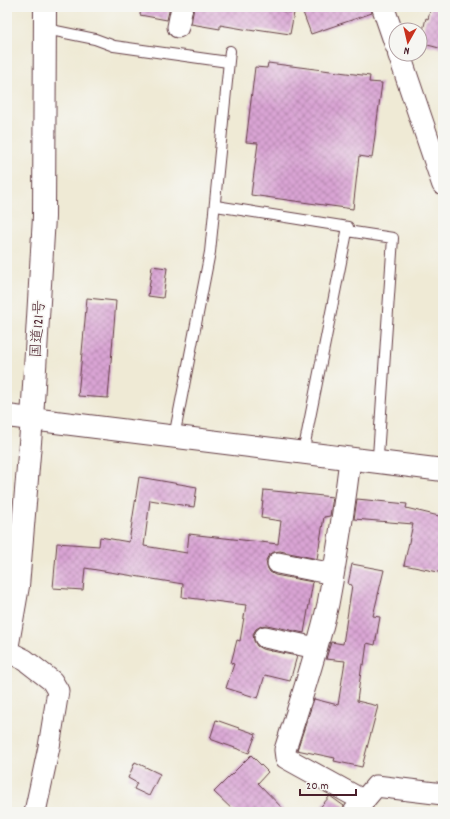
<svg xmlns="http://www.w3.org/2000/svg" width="450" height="819" viewBox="0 0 450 819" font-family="Dekko,'Klee One',sans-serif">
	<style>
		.building { fill: url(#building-cross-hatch) }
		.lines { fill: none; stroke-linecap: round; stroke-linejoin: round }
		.service-casing { stroke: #633d44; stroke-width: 12 }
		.minor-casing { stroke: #633d44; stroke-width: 23 }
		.tertiary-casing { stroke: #633d44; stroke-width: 24 }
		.trunk-casing { stroke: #633d44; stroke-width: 24 }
		.service { stroke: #fff; stroke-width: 10 }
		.minor { stroke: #fff; stroke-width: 21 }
		.tertiary { stroke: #fff; stroke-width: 22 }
		.trunk { stroke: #fff; stroke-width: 22 }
		.labels { text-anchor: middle; stroke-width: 3.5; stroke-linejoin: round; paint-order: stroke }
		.street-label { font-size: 15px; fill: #4a1f2b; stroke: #f6f6f2 }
	</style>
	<defs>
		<pattern id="building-cross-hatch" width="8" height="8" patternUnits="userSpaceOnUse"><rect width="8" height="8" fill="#d9a4d4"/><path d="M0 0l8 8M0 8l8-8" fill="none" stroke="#b285ac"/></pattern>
	</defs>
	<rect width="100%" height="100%" fill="#f6f6f2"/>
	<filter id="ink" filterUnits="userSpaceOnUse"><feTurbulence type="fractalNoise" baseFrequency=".025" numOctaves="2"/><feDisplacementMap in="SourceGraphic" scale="8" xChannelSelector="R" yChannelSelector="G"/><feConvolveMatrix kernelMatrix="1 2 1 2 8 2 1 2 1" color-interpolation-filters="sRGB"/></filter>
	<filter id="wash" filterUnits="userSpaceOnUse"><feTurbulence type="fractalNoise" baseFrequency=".012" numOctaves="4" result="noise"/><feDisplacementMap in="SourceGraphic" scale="16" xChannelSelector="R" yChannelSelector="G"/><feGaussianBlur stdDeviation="0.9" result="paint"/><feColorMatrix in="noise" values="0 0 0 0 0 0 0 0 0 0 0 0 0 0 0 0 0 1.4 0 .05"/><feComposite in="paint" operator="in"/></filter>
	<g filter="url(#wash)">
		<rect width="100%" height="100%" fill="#efead5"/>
		<g id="blocks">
			<g class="building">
				<polygon points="141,7 170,7 167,20 140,15"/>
				<polygon points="194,7 260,7 294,13 290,34 256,29 255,31 220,25 220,29 191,24"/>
				<polygon points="301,7 371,7 372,13 311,34"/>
				<polygon points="431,7 443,7 443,49 420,43 426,18 428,19"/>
				<polygon points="268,63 370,76 369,82 382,83 372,158 359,156 353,209 251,195 258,143 246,142 255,67 267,68"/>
				<polygon points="152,266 167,268 163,298 148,296"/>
				<polygon points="87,298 116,301 108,398 78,396"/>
				<polygon points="139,477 197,487 194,507 150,500 144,546 187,553 189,534 278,544 281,521 261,518 264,490 333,497 330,516 324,517 317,559 280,551 274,552 269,555 266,560 267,567 270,572 275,575 313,582 304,633 267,625 261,626 256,629 253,634 254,641 257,646 262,649 297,656 290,681 265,675 258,698 226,688 234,664 231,663 237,640 240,641 246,605 182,597 183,584 85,568 83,590 53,588 57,543 99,546 100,537 129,542"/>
				<polygon points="357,499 407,504 406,508 443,517 443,573 404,565 413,524 354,519"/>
				<polygon points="352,564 384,570 373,616 380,617 375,645 367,643 364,665 362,664 357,701 378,706 362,767 334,761 335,758 297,750 314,699 338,705 345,661 326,659 331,642 343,644 352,585 348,584"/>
				<polygon points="216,720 256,734 249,753 210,739"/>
				<polygon points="251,755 268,772 258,783 286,812 235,812 214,792"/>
				<polygon points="135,762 160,774 149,796 134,789 137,783 128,778"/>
				<polygon points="330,796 344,806 342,812 316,812"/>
			</g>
		</g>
	</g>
	<g filter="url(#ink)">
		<use href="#blocks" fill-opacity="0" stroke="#633d44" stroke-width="1"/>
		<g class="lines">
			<g class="service-casing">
				<g id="service">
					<polyline points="46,29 95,39 114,46 228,62"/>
					<polyline points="216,206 348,227 303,453"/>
					<polyline points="347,231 393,238 378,456"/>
					<polyline points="174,437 210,252 230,51"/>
				</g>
			</g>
			<g class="minor-casing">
				<g id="minor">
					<polyline points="178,27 182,7"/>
					<path d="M 350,460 C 344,508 337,556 328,604 C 317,653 300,702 285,750 L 286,758 L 364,801"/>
					<polyline points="278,563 333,574"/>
					<polyline points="265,637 316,648"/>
					<polyline points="7,651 25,660 52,681 58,691 49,747 35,812"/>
					<polyline points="354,812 376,786 443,794"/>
				</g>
			</g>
			<g class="tertiary-casing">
				<g id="tertiary">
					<polyline points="383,7 396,45"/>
					<polyline points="399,54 443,184"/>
					<polyline points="7,416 443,470"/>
				</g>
			</g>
			<g class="trunk-casing">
				<polyline id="trunk" points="7,649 18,586 32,419 44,217 45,7"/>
			</g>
			<use href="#service" class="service"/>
			<use href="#minor" class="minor"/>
			<use href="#tertiary" class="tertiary"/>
			<use href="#trunk" class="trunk"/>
		</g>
	</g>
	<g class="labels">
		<g class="street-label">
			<text transform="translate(37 329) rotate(-86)" y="5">国道121号</text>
		</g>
	</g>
	<rect width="450" height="819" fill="none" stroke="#f6f6f2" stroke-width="24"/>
	<g transform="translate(408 42) rotate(188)"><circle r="19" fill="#f6f6f2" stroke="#b1a0a2"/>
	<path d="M0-3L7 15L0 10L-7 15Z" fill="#c8321e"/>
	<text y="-6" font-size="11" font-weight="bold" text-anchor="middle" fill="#4a1f2b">N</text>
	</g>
	<path d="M300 789v6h56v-6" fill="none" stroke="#4a1f2b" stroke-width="2"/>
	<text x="306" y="789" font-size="12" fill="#4a1f2b" stroke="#f6f6f2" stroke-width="3" paint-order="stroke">20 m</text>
</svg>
